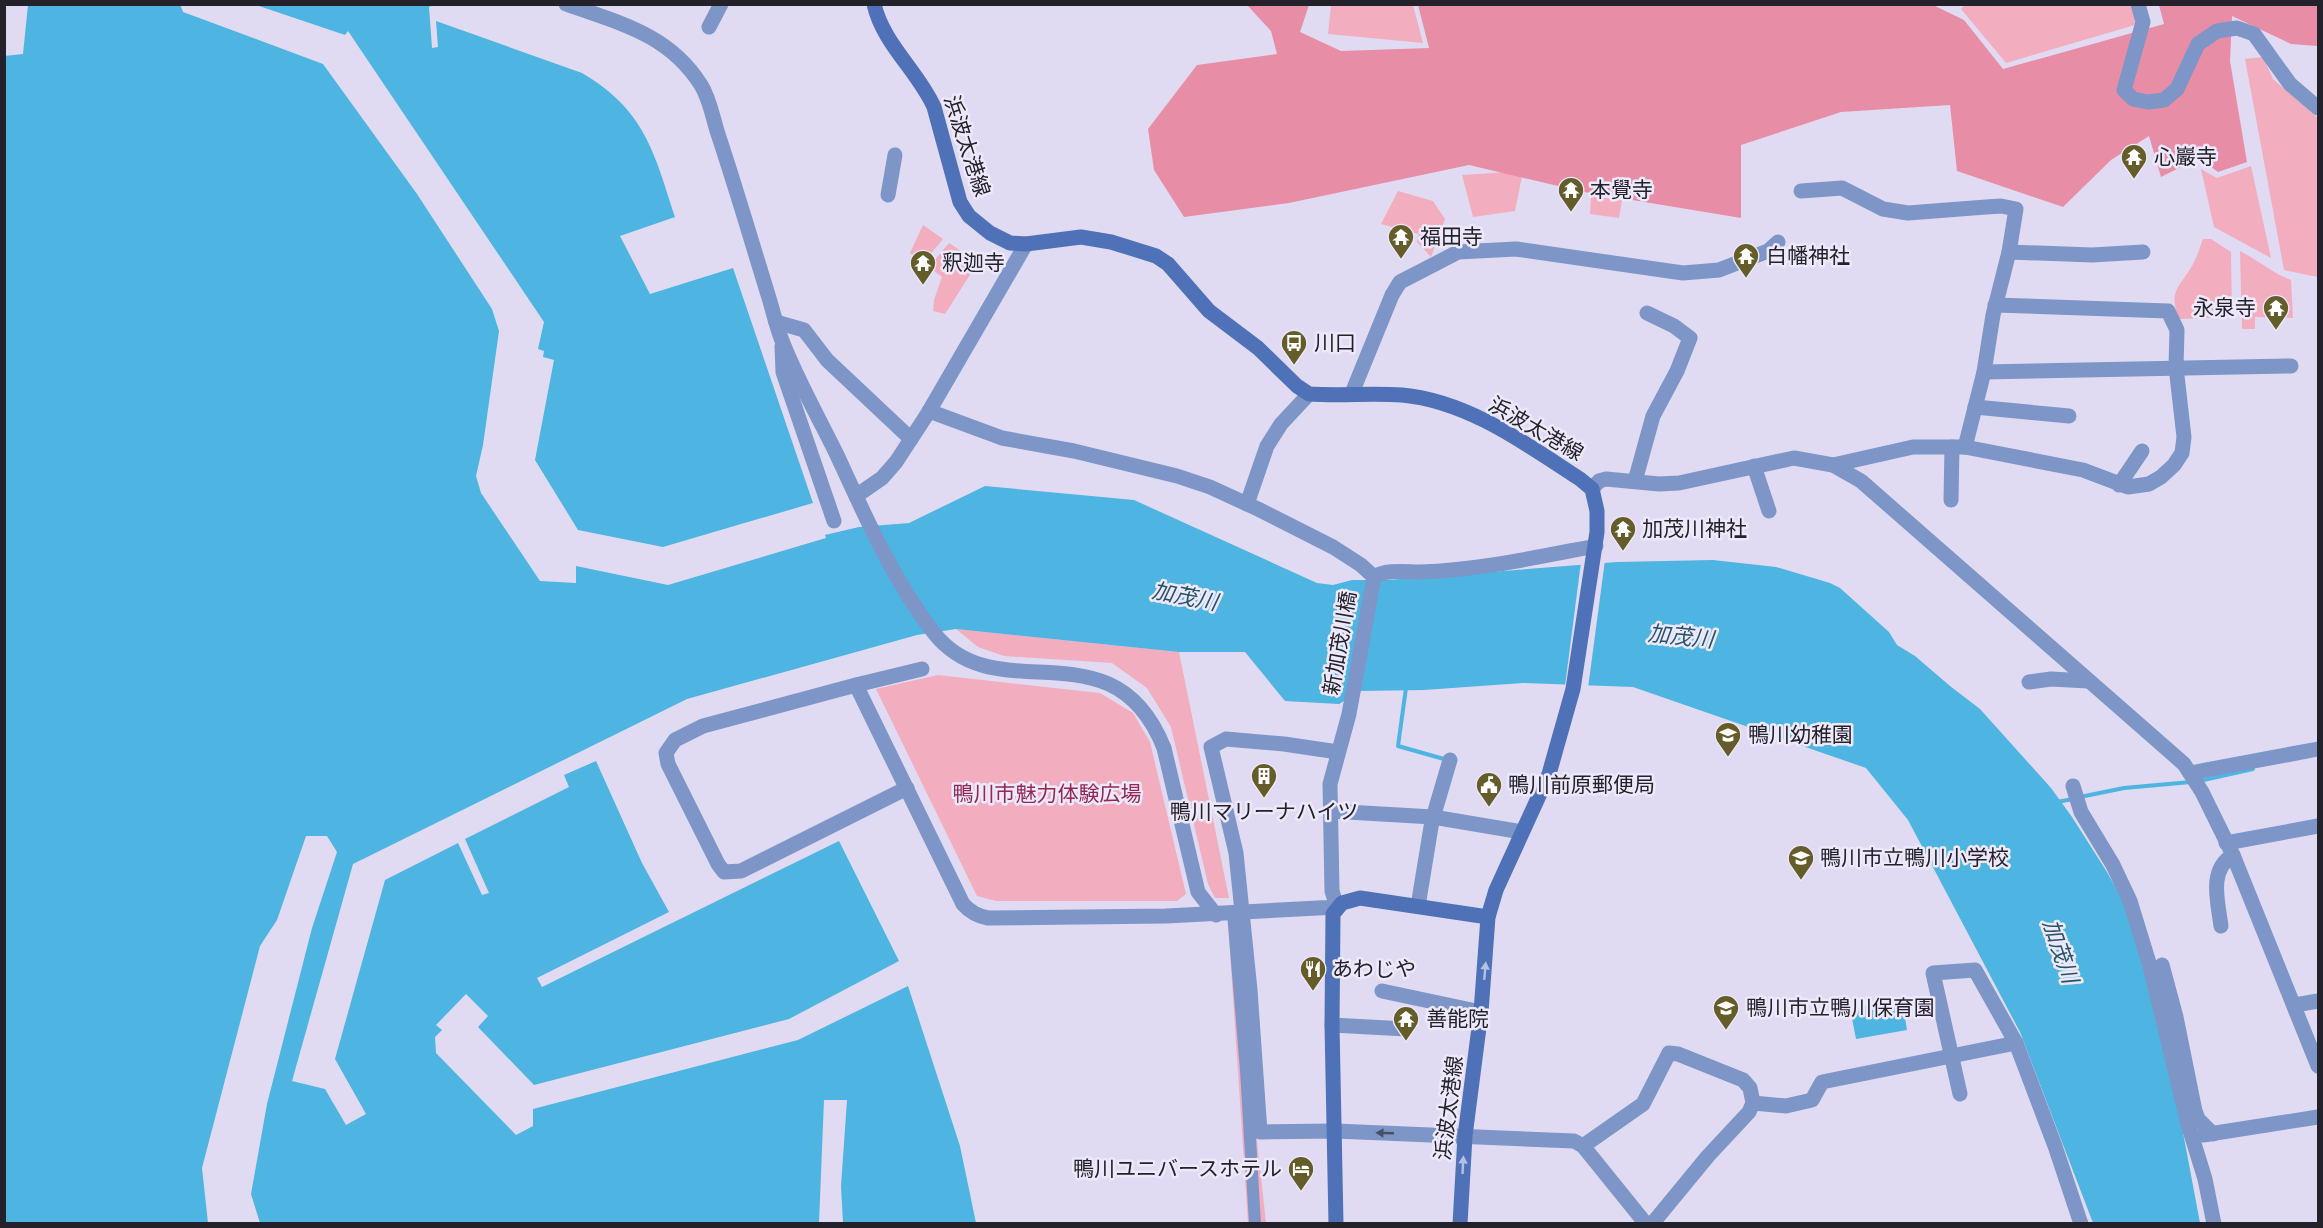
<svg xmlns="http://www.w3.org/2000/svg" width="2323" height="1228" viewBox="0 0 2323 1228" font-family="'DM Sans','Noto Sans JP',sans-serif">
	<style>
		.green { fill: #f2adbf }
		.forest { fill: #e88da6 }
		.water { fill: #4eb4e2 }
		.pier { fill: #e0dbf2 }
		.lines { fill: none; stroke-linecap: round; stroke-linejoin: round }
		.stream { stroke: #4eb4e2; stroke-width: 4 }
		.pedestrian { stroke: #7d96c7; stroke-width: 12 }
		.minor { stroke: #7d96c7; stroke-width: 15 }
		.tertiary { stroke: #7d96c7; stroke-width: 15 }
		.secondary { stroke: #4e71b8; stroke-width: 15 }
		.oneway { fill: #b5bfe4 }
		.oneway2 { fill: #475068 }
		.labels { text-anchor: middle; stroke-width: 5; stroke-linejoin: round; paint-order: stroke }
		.street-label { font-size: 21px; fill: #232129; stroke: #ede9fb }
		.poi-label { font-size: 21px; fill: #232129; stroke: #ede9fb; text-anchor: start }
		.park-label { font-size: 21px; fill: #932951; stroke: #ede9fb }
		.water-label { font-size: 22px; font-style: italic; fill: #295468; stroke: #ede9fb }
	</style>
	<rect width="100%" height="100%" fill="#e0dbf2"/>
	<g class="green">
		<polygon points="1966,4 2134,4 2135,25 2006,63 1961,9"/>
		<polygon points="1331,5 1413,5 1423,43 1328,34"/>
		<polygon points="2263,57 2273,79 2318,118 2318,277 2284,270 2245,59"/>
		<polygon points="2251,166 2271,258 2214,227 2201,169 2217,178"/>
		<polygon points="1523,171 1515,211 1473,217 1462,175"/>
		<polygon points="1398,191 1433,201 1445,219 1431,257 1417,242 1419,234 1381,224"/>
		<polygon points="1591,196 1622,200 1619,218 1590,214"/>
		<polygon points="923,225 943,239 923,263 910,253"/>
		<path d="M 2203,239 L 2211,239 L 2231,252 L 2232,317 L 2179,319 C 2167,289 2182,286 2194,262 C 2198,255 2200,246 2203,239 Z"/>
		<polygon points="949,243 978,262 945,314 933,311 934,300 942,277 929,267"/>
		<path d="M 2240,251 C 2258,260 2272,273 2291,280 L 2293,318 L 2255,317 L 2255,329 L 2242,329 Z"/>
		<polygon points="956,629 1179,652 1229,898 1215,898 1208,884 1171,727 1147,688 1112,663 1004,656 978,647"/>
		<polygon points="938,675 1100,693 1133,713 1150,742 1186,894 1177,901 996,901 977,896 876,689"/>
		<polygon points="1228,922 1256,1132 1266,1223 1248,1223"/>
	</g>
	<polygon class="forest" points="1247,5 1309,5 1300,32 1341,51 1429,48 1418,5 1933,5 1964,20 2003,69 2164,24 2159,5 2318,5 2318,46 2291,44 2232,16 2230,61 2247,162 2218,172 2199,158 2161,177 2149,136 2111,160 2063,207 1957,171 1950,105 1841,112 1741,145 1741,218 1584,192 1469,165 1289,203 1184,217 1154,170 1148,129 1197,65 1277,54 1271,31"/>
	<g class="water">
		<polygon points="180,4 183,12 323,64 417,194 492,309 499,331 483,445 476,476 481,493 540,581 576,583 576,566 668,585 826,538 825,535 859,527 909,523 985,486 1134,500 1317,583 1333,585 1352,580 1388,580 1617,562 1713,560 1776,567 1830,583 1840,588 1889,632 1897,645 1915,656 1950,686 1980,709 2051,788 2072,817 2107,872 2123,901 2163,1026 2200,1223 2093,1223 2020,1032 1908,820 1866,768 1633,687 1523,683 1424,690 1361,691 1339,704 1285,701 1245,652 1179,652 956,629 917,635 687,699 353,864 292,1081 325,1089 346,1125 366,1114 335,1059 385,880 458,843 482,895 489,893 465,839 569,787 564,775 596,761 642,863 669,912 537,978 542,987 839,841 899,961 789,1019 534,1085 478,1027 488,1016 466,994 436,1025 442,1030 435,1037 436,1053 516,1135 533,1126 533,1109 798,1040 908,986 960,1146 976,1223 5,1223 4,56 23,54 28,5"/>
		<path d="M 256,5 L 433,5 L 429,7 L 432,48 L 438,47 L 436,21 L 582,73 C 645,110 654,152 675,217 L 620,236 L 650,294 L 733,268 L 813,503 L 663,547 L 578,530 L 535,460 L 554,360 L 543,357 L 544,351 L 538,349 L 544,322 L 348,31 L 345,35 Z"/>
		<polygon points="1902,999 1907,1030 1856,1039 1850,1008"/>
	</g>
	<g class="pier">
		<polygon points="1605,560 1588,688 1565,686 1581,562"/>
		<polygon points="306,836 327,836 337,852 312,928 267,1104 251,1194 260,1223 208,1223 202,1168 260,946 277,920"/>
		<polygon points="824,1100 847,1100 841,1186 843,1223 819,1223"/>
	</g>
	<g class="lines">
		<g class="stream">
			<polyline points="1406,688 1398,746 1444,759"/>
			<polyline points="2199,781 2253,769"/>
			<polyline points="2080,797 2124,788 2191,782"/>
			<polyline points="2057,802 2073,799"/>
		</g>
		<polyline class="pedestrian" points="1233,913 1246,1070 1255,1224"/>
		<g class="minor">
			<path d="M 566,4 C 619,23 669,34 701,85 C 710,99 713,119 718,134 C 736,188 752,243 769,298 C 773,311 776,325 781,338 C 796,378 818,416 837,455 C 865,516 893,580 934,633 C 998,714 1113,620 1164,748 L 1198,892 L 1216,915"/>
			<polyline points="2138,4 2143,22 2124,90 2133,99 2148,102 2164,100 2177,89 2198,44 2217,31 2237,28 2254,34 2290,84 2318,108"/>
			<polyline points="709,27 721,4"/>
			<polyline points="1801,191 1842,188 1883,209 1908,213 1986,207 2001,206 2016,209 2009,252 1993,315 1984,372 1965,447"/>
			<polyline points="888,195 895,155"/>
			<polyline points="2009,252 2092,255 2143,252"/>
			<polyline points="776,322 804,330 827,360 911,439"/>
			<polyline points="782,346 783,372 834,521"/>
			<polyline points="1984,372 2291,366"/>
			<polyline points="1352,393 1392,295 1400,282 1458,252 1516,249 1683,273 1719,270 1768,251 1778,242"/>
			<polyline points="1975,407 2069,416"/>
			<polyline points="1833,465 1913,447 1965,447 2083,470 2128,487 2149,484 2161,477 2174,465 2182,453 2184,437 2176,367 2177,330 2168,311 1995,305"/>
			<polyline points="1754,466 1769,511"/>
			<polyline points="1635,481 1653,416 1677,371 1690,338 1674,326 1647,313"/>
			<polyline points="2119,485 2142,451"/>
			<polyline points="856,496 882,478 896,462 928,413 1026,244"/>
			<polyline points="1951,500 1952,447"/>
			<polyline points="1247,504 1267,446 1281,424 1309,394"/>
			<path d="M 1374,577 C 1386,569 1406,572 1420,572 C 1479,570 1538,557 1596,546"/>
			<polyline points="2029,682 2051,679 2088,681"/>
			<path d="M 856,685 L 963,904 C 970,912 977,916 988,918 L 1166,916 L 1337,907 L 1332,891 L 1330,784 L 1349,714 L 1374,577 L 1361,565 L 1333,547 L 1258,509 L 1210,487 L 1177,476 L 1074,451 L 1002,438 L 929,411"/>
			<polyline points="1338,752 1284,744 1226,739 1211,747 1236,853 1250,990 1260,1132 1335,1131 1574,1141 1583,1146 1646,1224"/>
			<polyline points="2190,773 2318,749"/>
			<polyline points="2073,786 2081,812 2113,865 2130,901 2150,966 2188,1124 2205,1179 2214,1224"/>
			<polyline points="907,788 741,871 724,872 718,864 668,764 666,753 675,740 703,726 856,685 922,669"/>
			<polyline points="1330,811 1433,817 1522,832"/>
			<polyline points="2226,843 2318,826"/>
			<polyline points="1418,906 1432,821 1450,760"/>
			<path d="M 2221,926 C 2218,902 2208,870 2233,855"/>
			<polyline points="2162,965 2176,1017 2195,1111 2198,1119 2213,1134"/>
			<polyline points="1382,991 1481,1012"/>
			<polyline points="2295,1005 2318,1001"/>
			<polyline points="1332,1025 1406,1029"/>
			<polyline points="1960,1094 1933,973 1975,970 2016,1043 2055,1146 2081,1224"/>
			<polyline points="1753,1103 1786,1106 1812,1100 1822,1082 2016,1043"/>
			<polyline points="2203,1135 2318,1117"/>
			<polyline points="1583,1146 1643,1104 1669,1053 1678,1054 1743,1080 1750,1088 1753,1103 1749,1112 1708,1156 1652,1224"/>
		</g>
		<polyline class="tertiary" points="1592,489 1599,481 1606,479 1659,484 1679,483 1794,458 1833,465 1861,481 2184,764 2202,792 2233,855 2318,1066"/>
		<g class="secondary">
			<path d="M 874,4 C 883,44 918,71 934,107 L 960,202 L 969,216 L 990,233 L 1010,243 L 1026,244 L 1081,237 L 1111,242 L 1156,256 L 1168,264 L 1209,311 L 1258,348 L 1297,386 L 1309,394 C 1340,396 1371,393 1402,395 C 1468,401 1526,444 1580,479 L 1592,489 L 1597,511 L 1597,532 L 1573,689 L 1549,774 L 1496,890 L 1488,917 L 1481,1012 L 1465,1136 L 1460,1224"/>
			<polyline points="1336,1224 1332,1025 1333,914 1342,903 1360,898 1488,917"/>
		</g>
	</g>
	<defs><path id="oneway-solid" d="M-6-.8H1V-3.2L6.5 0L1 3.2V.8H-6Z" transform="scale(1.5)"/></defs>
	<g class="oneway">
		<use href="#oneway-solid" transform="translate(1485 971) rotate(-85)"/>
		<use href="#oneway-solid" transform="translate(1463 1165) rotate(-87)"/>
	</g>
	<use class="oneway2" href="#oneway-solid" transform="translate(1385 1133) rotate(-178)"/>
	<defs>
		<g id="temple-pin" transform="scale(1.35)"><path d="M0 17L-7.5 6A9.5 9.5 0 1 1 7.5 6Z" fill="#645c29" stroke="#ede9fb"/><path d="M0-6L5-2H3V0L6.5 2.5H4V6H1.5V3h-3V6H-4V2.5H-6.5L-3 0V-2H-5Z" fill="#fff"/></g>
		<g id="bus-pin" transform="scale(1.35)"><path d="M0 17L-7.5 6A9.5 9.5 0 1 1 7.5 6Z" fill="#645c29" stroke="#ede9fb"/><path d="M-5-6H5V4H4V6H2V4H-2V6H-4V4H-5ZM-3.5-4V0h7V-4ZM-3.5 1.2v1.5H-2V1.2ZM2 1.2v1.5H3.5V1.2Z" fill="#fff"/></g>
		<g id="school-pin" transform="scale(1.35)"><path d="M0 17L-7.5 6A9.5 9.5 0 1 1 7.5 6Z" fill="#645c29" stroke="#ede9fb"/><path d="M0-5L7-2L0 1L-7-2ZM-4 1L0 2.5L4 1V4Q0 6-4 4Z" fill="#fff"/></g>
		<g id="building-pin" transform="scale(1.35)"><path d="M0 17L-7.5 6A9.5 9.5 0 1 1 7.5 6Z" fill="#645c29" stroke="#ede9fb"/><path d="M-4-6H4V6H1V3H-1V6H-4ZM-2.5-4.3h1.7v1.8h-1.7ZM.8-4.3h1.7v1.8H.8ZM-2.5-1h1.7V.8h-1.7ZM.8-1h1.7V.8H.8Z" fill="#fff"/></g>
		<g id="civic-pin" transform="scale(1.35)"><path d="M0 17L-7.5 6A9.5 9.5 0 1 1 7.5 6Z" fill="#645c29" stroke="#ede9fb"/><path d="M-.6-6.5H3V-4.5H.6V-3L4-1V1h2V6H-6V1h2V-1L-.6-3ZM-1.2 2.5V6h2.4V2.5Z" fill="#fff"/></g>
		<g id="restaurant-pin" transform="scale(1.35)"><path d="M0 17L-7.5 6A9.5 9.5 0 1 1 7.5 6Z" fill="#645c29" stroke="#ede9fb"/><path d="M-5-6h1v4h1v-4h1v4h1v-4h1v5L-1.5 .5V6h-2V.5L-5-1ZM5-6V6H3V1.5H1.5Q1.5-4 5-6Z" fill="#fff"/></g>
		<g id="hotel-pin" transform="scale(1.35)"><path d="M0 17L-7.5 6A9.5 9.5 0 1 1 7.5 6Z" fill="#645c29" stroke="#ede9fb"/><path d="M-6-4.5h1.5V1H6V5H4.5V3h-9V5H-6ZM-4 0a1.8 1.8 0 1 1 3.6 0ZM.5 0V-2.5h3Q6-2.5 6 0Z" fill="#fff"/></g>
	</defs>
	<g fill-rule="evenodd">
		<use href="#temple-pin" x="2134" y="157"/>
		<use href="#temple-pin" x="1571" y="190"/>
		<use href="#temple-pin" x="1401" y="237"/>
		<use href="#temple-pin" x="1746" y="256"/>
		<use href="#temple-pin" x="923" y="263"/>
		<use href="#temple-pin" x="2276" y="308"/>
		<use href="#bus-pin" x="1294" y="343"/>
		<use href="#temple-pin" x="1623" y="529"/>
		<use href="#school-pin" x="1728" y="735"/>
		<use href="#building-pin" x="1264" y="776"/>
		<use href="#civic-pin" x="1489" y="785"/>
		<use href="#school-pin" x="1801" y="858"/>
		<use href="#restaurant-pin" x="1313" y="969"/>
		<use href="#school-pin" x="1726" y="1008"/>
		<use href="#temple-pin" x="1406" y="1019"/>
		<use href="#hotel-pin" x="1301" y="1169"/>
	</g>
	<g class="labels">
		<g class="street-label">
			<text transform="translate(967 146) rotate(72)" y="7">浜波太港線</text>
			<text transform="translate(1536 429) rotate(30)" y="7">浜波太港線</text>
			<text transform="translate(1340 643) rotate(-80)" y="7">新加茂川橋</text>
			<text transform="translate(1449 1108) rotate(-83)" y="7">浜波太港線</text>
		</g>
		<g class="poi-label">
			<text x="2154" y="164">心巖寺</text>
			<text x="1590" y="197">本覺寺</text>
			<text x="1420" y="244">福田寺</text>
			<text x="1766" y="263">白幡神社</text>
			<text x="942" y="270">釈迦寺</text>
			<text x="2256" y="315" text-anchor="end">永泉寺</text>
			<text x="1314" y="350">川口</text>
			<text x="1642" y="536">加茂川神社</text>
			<text x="1748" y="742">鴨川幼稚園</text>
			<text x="1508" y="792">鴨川前原郵便局</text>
			<text x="1264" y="819" text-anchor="middle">鴨川マリーナハイツ</text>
			<text x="1820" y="865">鴨川市立鴨川小学校</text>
			<text x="1332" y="976">あわじや</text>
			<text x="1746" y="1015">鴨川市立鴨川保育園</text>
			<text x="1426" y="1026">善能院</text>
			<text x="1282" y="1176" text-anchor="end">鴨川ユニバースホテル</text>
		</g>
		<g class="park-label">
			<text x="1047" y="801">鴨川市魅力体験広場</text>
		</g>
		<g class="water-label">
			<text transform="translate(1185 596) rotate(11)" y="8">加茂川</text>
			<text transform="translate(1681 636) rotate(6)" y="8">加茂川</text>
			<text transform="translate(2061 951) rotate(71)" y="8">加茂川</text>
		</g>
	</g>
	<rect width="2323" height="1228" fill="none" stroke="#232129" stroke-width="12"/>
</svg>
